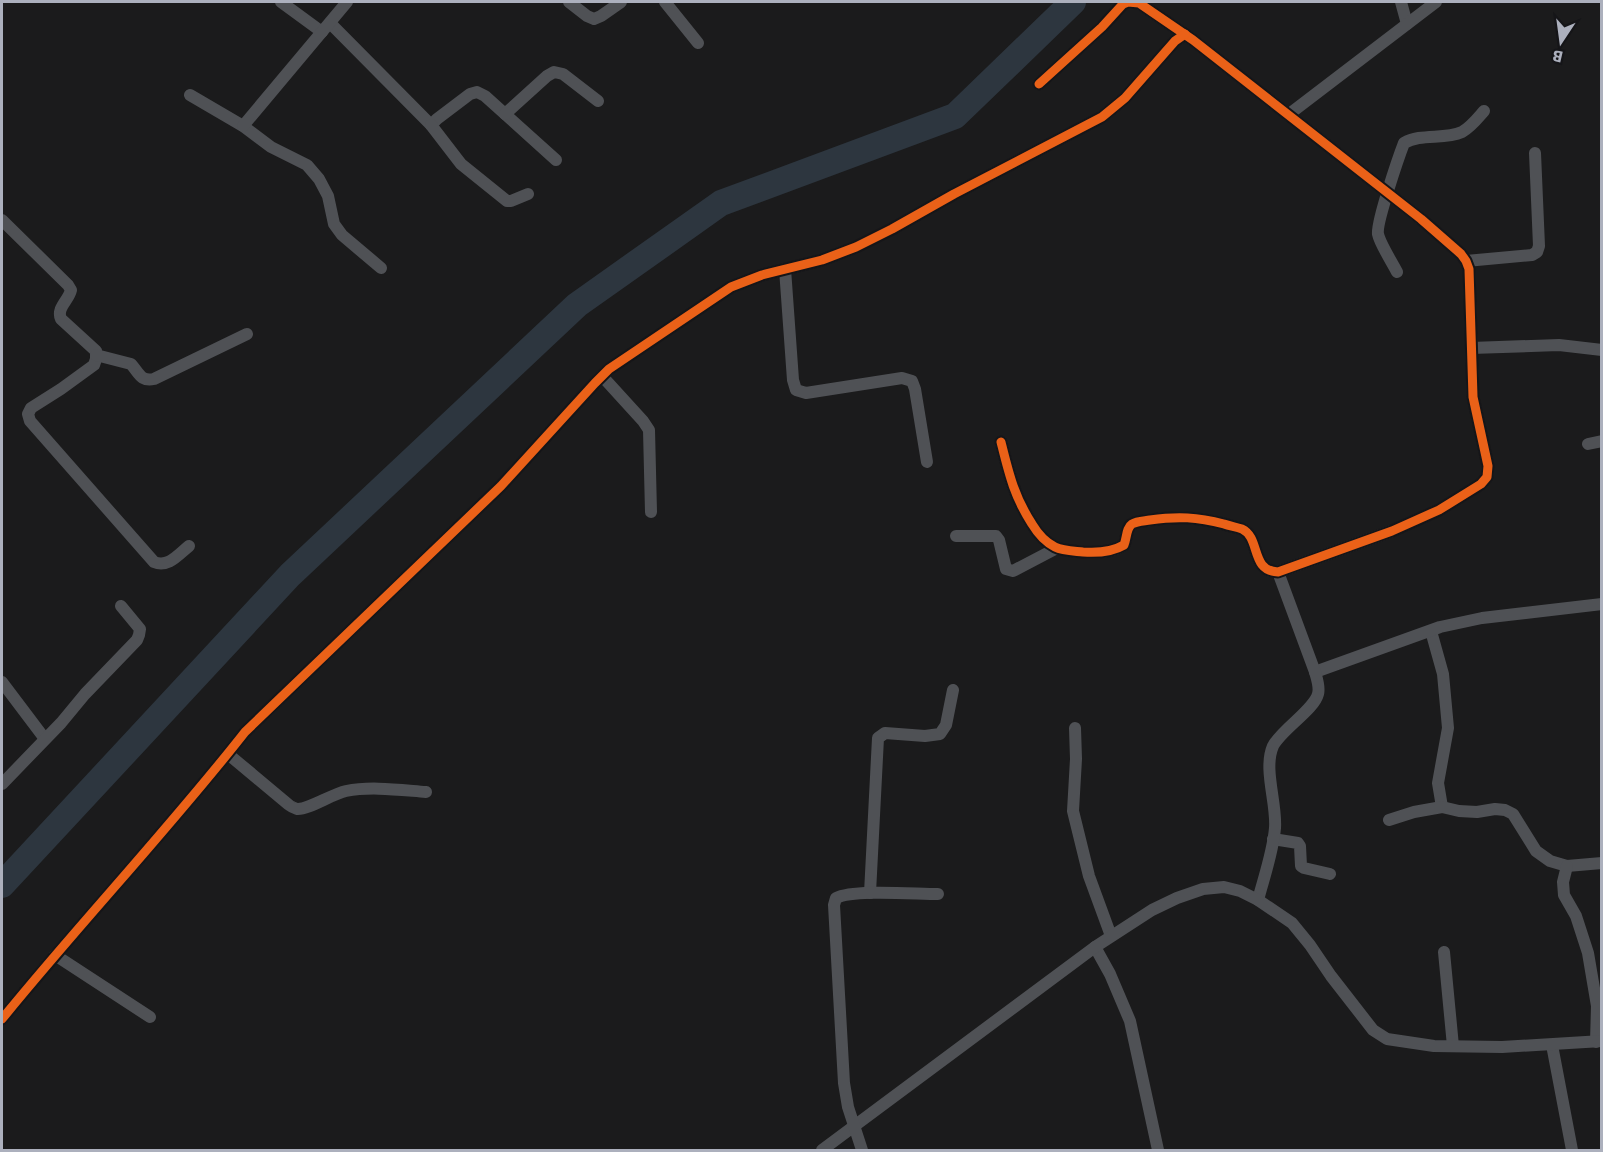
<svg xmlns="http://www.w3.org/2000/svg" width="1603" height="1152" viewBox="0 0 1603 1152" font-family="'Fira Sans',sans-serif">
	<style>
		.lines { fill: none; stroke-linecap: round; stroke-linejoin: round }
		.river { stroke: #2d363f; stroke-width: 26 }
		.minor { stroke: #4f5155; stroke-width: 12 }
		.cycleway-casing { stroke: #151518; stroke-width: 13 }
		.cycleway { stroke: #ea6118; stroke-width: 9 }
	</style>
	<rect width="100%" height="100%" fill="#1b1b1c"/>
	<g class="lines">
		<polyline class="river" points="2,885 290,575 577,305 721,203 955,116 1073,2"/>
		<g class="minor">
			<polyline points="281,2 322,32"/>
			<polyline points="569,2 587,16 594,19 601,16 621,2"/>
			<polyline points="665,2 698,43"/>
			<polyline points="1401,2 1407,24"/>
			<polyline points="330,23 431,125 437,119 470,94 477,92 485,96 556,160"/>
			<polyline points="190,95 243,126 271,147 307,165 319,179 328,196 334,224 342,235 381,268"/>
			<polyline points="505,114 547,76 554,72 563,74 598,101"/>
			<polyline points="1288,115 1436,2"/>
			<polyline points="431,125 461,164 507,201 511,201 528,194"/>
			<polyline points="243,126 347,2"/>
			<path d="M 2,220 L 68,285 L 71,290 C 69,300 56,308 61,319 L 96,351 L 96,359 L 94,365 L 61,389 L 31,408 L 28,414 L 30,421 L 154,562 C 168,568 178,555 189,546"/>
			<polyline points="1466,261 1532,255 1537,252 1539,246 1535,153"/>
			<polyline points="785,269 793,380 796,390 806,393 902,378 912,381 915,389 927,462"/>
			<path d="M 1397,272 C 1392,262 1380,244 1378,234 C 1376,223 1399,156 1404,143 C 1421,133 1444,140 1462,132 C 1471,127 1477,119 1484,111"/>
			<polyline points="1471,348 1559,345 1602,350"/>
			<path d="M 96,355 L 131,364 C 139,373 141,382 154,379 L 247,334"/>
			<polyline points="602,376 643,421 649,430 651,512"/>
			<path d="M 1001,442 C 1009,474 1014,496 1032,524 C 1038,534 1045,542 1055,547 C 1063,551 1074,551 1083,552 C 1096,553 1112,552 1124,545 C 1127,538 1126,528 1132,524 C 1137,521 1145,521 1150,520 C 1178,516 1197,517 1224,524 C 1230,526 1236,527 1242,529 C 1261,538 1250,571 1278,572 L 1392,531 L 1439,510 L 1481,484 L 1487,477 L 1488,466 L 1473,397 L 1469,269 L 1466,261 L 1461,254 L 1421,219 L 1193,40 L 1139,3 L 1128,2 L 1123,4 L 1102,27 L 1039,84"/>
			<polyline points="1588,444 1602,441"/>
			<polyline points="956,536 996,536 999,540 1006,569 1013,571 1057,548"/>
			<polyline points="1431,631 1443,674 1448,728 1438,783 1442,807"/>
			<polyline points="1315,672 1440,627 1482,618 1602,604"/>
			<polyline points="2,682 45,739"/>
			<polyline points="1075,728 1076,759 1073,811 1089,876 1111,936"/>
			<path d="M 228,754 L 289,805 C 289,806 297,809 297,809 C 308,810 332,794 346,791 C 371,786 400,790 426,792"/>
			<polyline points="2,784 61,723 85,694 137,640 139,635 140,629 121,606"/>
			<polyline points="1389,820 1414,812 1442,807 1459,811 1477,812 1495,809 1505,810 1513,814 1536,851 1550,861 1567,866 1602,863"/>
			<polyline points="1273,839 1298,843 1300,846 1301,866 1304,868 1330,874"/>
			<polyline points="1567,866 1563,882 1564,895 1576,916 1588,953 1597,1006 1596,1042"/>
			<polyline points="870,893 878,738 885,733 925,736 940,734 946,725 953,690"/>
			<path d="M 1258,900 C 1264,877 1273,852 1275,828 C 1277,803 1263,769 1273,746 C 1282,729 1314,710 1318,694 C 1320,687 1317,679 1315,672 L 1278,572"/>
			<polyline points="1095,947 1110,974 1130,1021 1158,1150"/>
			<polyline points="1444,952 1453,1046"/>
			<polyline points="55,955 150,1017"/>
			<path d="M 2,1019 C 81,922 168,830 245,732 L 501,486 L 595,383 L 609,369 L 731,287 L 762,275 L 822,260 L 856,247 L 892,229 L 954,194 L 1102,117 L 1125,98 L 1175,41 L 1185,34"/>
			<polyline points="1552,1045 1572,1150"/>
			<polyline points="822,1150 1095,947 1152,910 1177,898 1203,889 1224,887 1240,891 1258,900 1292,923 1310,945 1331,976 1373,1030 1387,1039 1434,1046 1502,1047 1602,1041"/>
			<path d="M 862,1150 L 848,1107 L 844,1083 L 834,905 L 836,898 C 854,889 914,894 938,894"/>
		</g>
		<g class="cycleway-casing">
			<g id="cycleway">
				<path d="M 1001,442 C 1009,474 1014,496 1032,524 C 1038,534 1045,542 1055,547 C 1063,551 1074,551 1083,552 C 1096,553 1112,552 1124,545 C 1127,538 1126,528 1132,524 C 1137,521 1145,521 1150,520 C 1178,516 1197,517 1224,524 C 1230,526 1236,527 1242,529 C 1261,538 1250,571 1278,572 L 1392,531 L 1439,510 L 1481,484 L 1487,477 L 1488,466 L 1473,397 L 1469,269 L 1466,261 L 1461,254 L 1421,219 L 1193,40 L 1139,3 L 1128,2 L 1123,4 L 1102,27 L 1039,84"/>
				<path d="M 2,1019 C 81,922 168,830 245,732 L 501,486 L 595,383 L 609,369 L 731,287 L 762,275 L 822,260 L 856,247 L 892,229 L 954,194 L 1102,117 L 1125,98 L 1175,41 L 1185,34"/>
			</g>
		</g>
		<use href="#cycleway" class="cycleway"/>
	</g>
	<rect width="1603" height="1152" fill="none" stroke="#acb0bd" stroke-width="6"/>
	<g transform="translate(1561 42) rotate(193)" stroke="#151518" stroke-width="4.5" paint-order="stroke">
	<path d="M0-4.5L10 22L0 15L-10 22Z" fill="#acb0bd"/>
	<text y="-9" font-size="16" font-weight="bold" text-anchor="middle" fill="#acb0bd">B</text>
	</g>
</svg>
